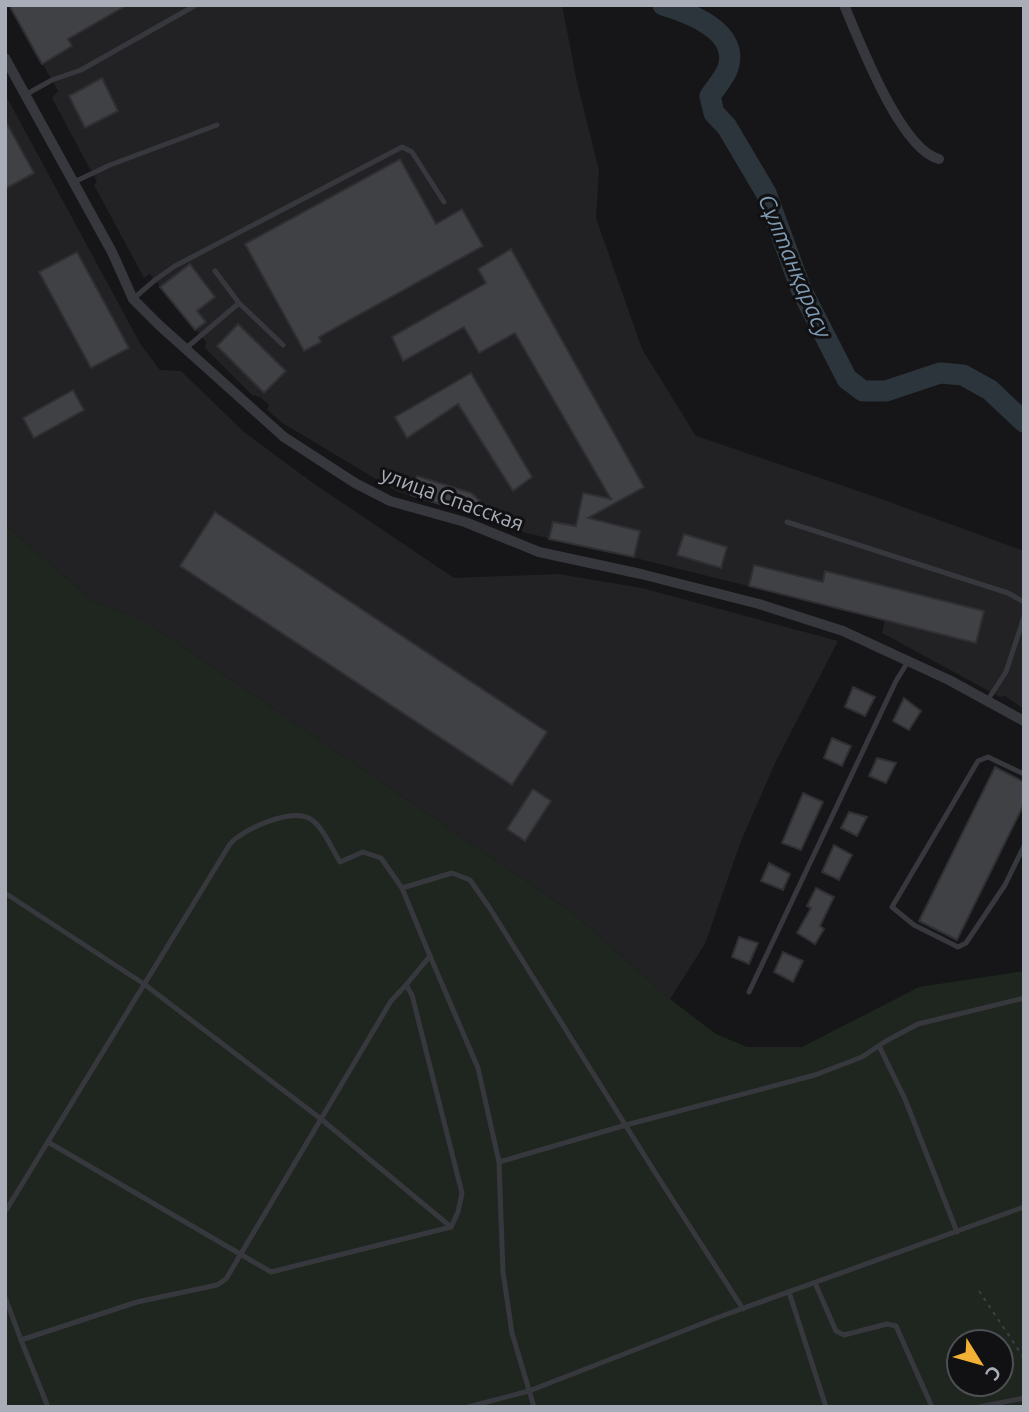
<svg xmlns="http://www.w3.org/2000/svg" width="1029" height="1412" viewBox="0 0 1029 1412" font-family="Ubuntu,sans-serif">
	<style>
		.built { fill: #222225 }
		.green { fill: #1e261f; fill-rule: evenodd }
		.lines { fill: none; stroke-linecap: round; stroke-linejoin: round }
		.river { stroke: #2c353c; stroke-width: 21 }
		.building { fill: #404145; stroke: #303034; stroke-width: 2 }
		.path { stroke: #3d3f44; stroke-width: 2; stroke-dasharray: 3.5 5; stroke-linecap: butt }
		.lane { stroke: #37383d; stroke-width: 5 }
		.street { stroke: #37383d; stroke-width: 10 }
		.labels { text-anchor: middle; stroke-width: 6; stroke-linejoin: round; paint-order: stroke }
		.street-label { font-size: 21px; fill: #a8adb8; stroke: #111113 }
		.water-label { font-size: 23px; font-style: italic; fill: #7f9bb3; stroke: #111113 }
	</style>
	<rect width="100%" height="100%" fill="#161618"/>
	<g class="built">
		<polygon points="9,5 562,5 577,82 599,170 596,218 642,349 696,436 873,496 1024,551 1024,709 1005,696 1000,697 882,633 885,620 599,549 530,534 396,491 281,422 267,410 269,405 260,397 252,395 205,348 206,342 150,274 144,278 94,185 97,182 52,98 58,91"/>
		<polygon points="5,94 141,345 160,370 181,371 244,432 313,483 454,578 558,574 642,588 838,641 776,761 741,841 705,944 670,999 573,913 145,621 93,601 5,525"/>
	</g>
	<path class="green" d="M 5,525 L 93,601 L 145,621 L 573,913 L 670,999 L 716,1034 L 747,1047 L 802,1047 L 919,987 L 1024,971 L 1024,1404 L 1010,1407 L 5,1407 ZM 959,1342 L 1001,1342 L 1001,1384 L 959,1384 Z"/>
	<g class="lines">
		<path class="river" d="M 663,5 C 689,13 740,31 728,68 C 725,77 716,87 710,96 L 714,113 L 727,127 L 766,193 L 801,289 L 847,379 L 863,391 L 886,391 L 940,373 L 963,375 L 990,390 L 1024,422"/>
	</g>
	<g class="building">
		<polygon points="9,5 127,5 68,39 72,46 42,64"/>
		<polygon points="102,78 118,111 85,128 69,96"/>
		<polygon points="5,120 34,173 5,189"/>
		<polygon points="400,159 436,224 462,209 483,246 319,337 321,342 304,351 245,244"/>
		<polygon points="511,249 644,487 588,518 640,531 634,557 549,539 553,522 576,526 583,493 611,499 515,333 479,353 464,327 403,361 392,337 486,283 478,269"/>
		<polygon points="77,252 129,348 91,368 39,272"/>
		<polygon points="190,264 215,297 197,311 206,322 195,330 160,287"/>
		<polygon points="238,324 286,371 264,393 217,346"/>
		<polygon points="471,373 532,477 513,491 458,404 407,438 395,417"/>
		<polygon points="73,390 84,410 34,438 23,418"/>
		<polygon points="417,476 471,493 480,501 475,515 411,495"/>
		<polygon points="215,512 547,732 512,785 180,566"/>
		<polygon points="684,534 727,547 721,568 677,555"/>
		<polygon points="754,565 823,582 825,571 984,611 976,643 749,586"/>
		<polygon points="853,687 875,697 865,716 845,707"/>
		<polygon points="904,698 921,711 909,730 893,721"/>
		<polygon points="832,738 851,746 842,766 824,758"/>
		<polygon points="877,758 896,763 886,783 869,776"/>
		<polygon points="995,767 1024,782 1024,804 957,940 919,921"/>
		<polygon points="533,789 551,801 525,841 507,829"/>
		<polygon points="803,793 823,802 801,850 782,843"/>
		<polygon points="849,812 867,817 857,836 841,828"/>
		<polygon points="834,845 852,855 839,880 822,872"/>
		<polygon points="769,863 790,874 783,890 761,881"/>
		<polygon points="816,888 834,897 820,926 824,929 815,944 797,933 811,908 807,906"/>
		<polygon points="739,937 758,943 749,964 732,957"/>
		<polygon points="783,952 803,961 793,982 774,972"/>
	</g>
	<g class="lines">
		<polyline class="path" points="979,1291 1024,1358"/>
		<g class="lane">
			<polyline points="25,95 52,80 81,70 196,5"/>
			<polyline points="74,182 110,165 217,125"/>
			<polyline points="215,271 239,303 283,345"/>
			<polyline points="133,299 155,280 175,266 402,147 412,152 444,202"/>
			<polyline points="185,349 239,303"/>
			<polyline points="787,522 1008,593 1024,602"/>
			<polyline points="987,701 1006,672 1024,617"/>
			<polyline points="1024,774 988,757 978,761 892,907 914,925 958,947 966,943 1005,885 1024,846"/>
			<polyline points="5,893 144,984 321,1119 451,1227"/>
			<polyline points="430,956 478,1068 499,1162 503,1272 512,1333 534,1407"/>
			<polyline points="749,992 896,681 909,660"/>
			<polyline points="879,1046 905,1099 957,1232"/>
			<polyline points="48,1142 271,1272 451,1227 458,1212 462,1193 412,995 406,985 430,956 402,888"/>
			<polyline points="499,1162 626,1125 815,1075 862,1057 886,1041 918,1024 1024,998"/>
			<path d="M 5,1212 L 230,844 C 243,829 294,806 312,820 C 324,829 332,849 340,862 L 363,852 L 381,858 L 402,888 L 452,873 L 470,880 L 489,907 L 656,1174 L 743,1309"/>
			<polyline points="815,1283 836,1331 844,1335 887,1324 896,1326 932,1407"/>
			<polyline points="789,1292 826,1407"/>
			<polyline points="5,1297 21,1340 137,1302 217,1285 226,1279 391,1001 406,985"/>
			<polyline points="21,1340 48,1407"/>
			<polyline points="468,1407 529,1391 719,1317 1024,1207"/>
			<polyline points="979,1407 1024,1398"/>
		</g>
		<g class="street">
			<path d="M 844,5 C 860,42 900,149 939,159"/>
			<polyline points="5,58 112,252 133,299 159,325 284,437 355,483 390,501 465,522 539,552 641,574 759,604 843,631 949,680 1024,721"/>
		</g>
	</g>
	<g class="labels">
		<g class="street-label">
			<text transform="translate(452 499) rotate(20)" y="7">улица Спасская</text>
		</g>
		<g class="water-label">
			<text transform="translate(795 266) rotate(67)" y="8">Сұлтанқарасу</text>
		</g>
	</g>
	<rect width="1029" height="1412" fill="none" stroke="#a8adb8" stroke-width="14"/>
	<g transform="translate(980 1363) rotate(127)"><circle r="33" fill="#111113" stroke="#4d4f55" stroke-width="2"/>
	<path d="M0-5L12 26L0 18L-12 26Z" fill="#f2b134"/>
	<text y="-10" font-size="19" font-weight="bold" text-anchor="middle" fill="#a8adb8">С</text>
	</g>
</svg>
